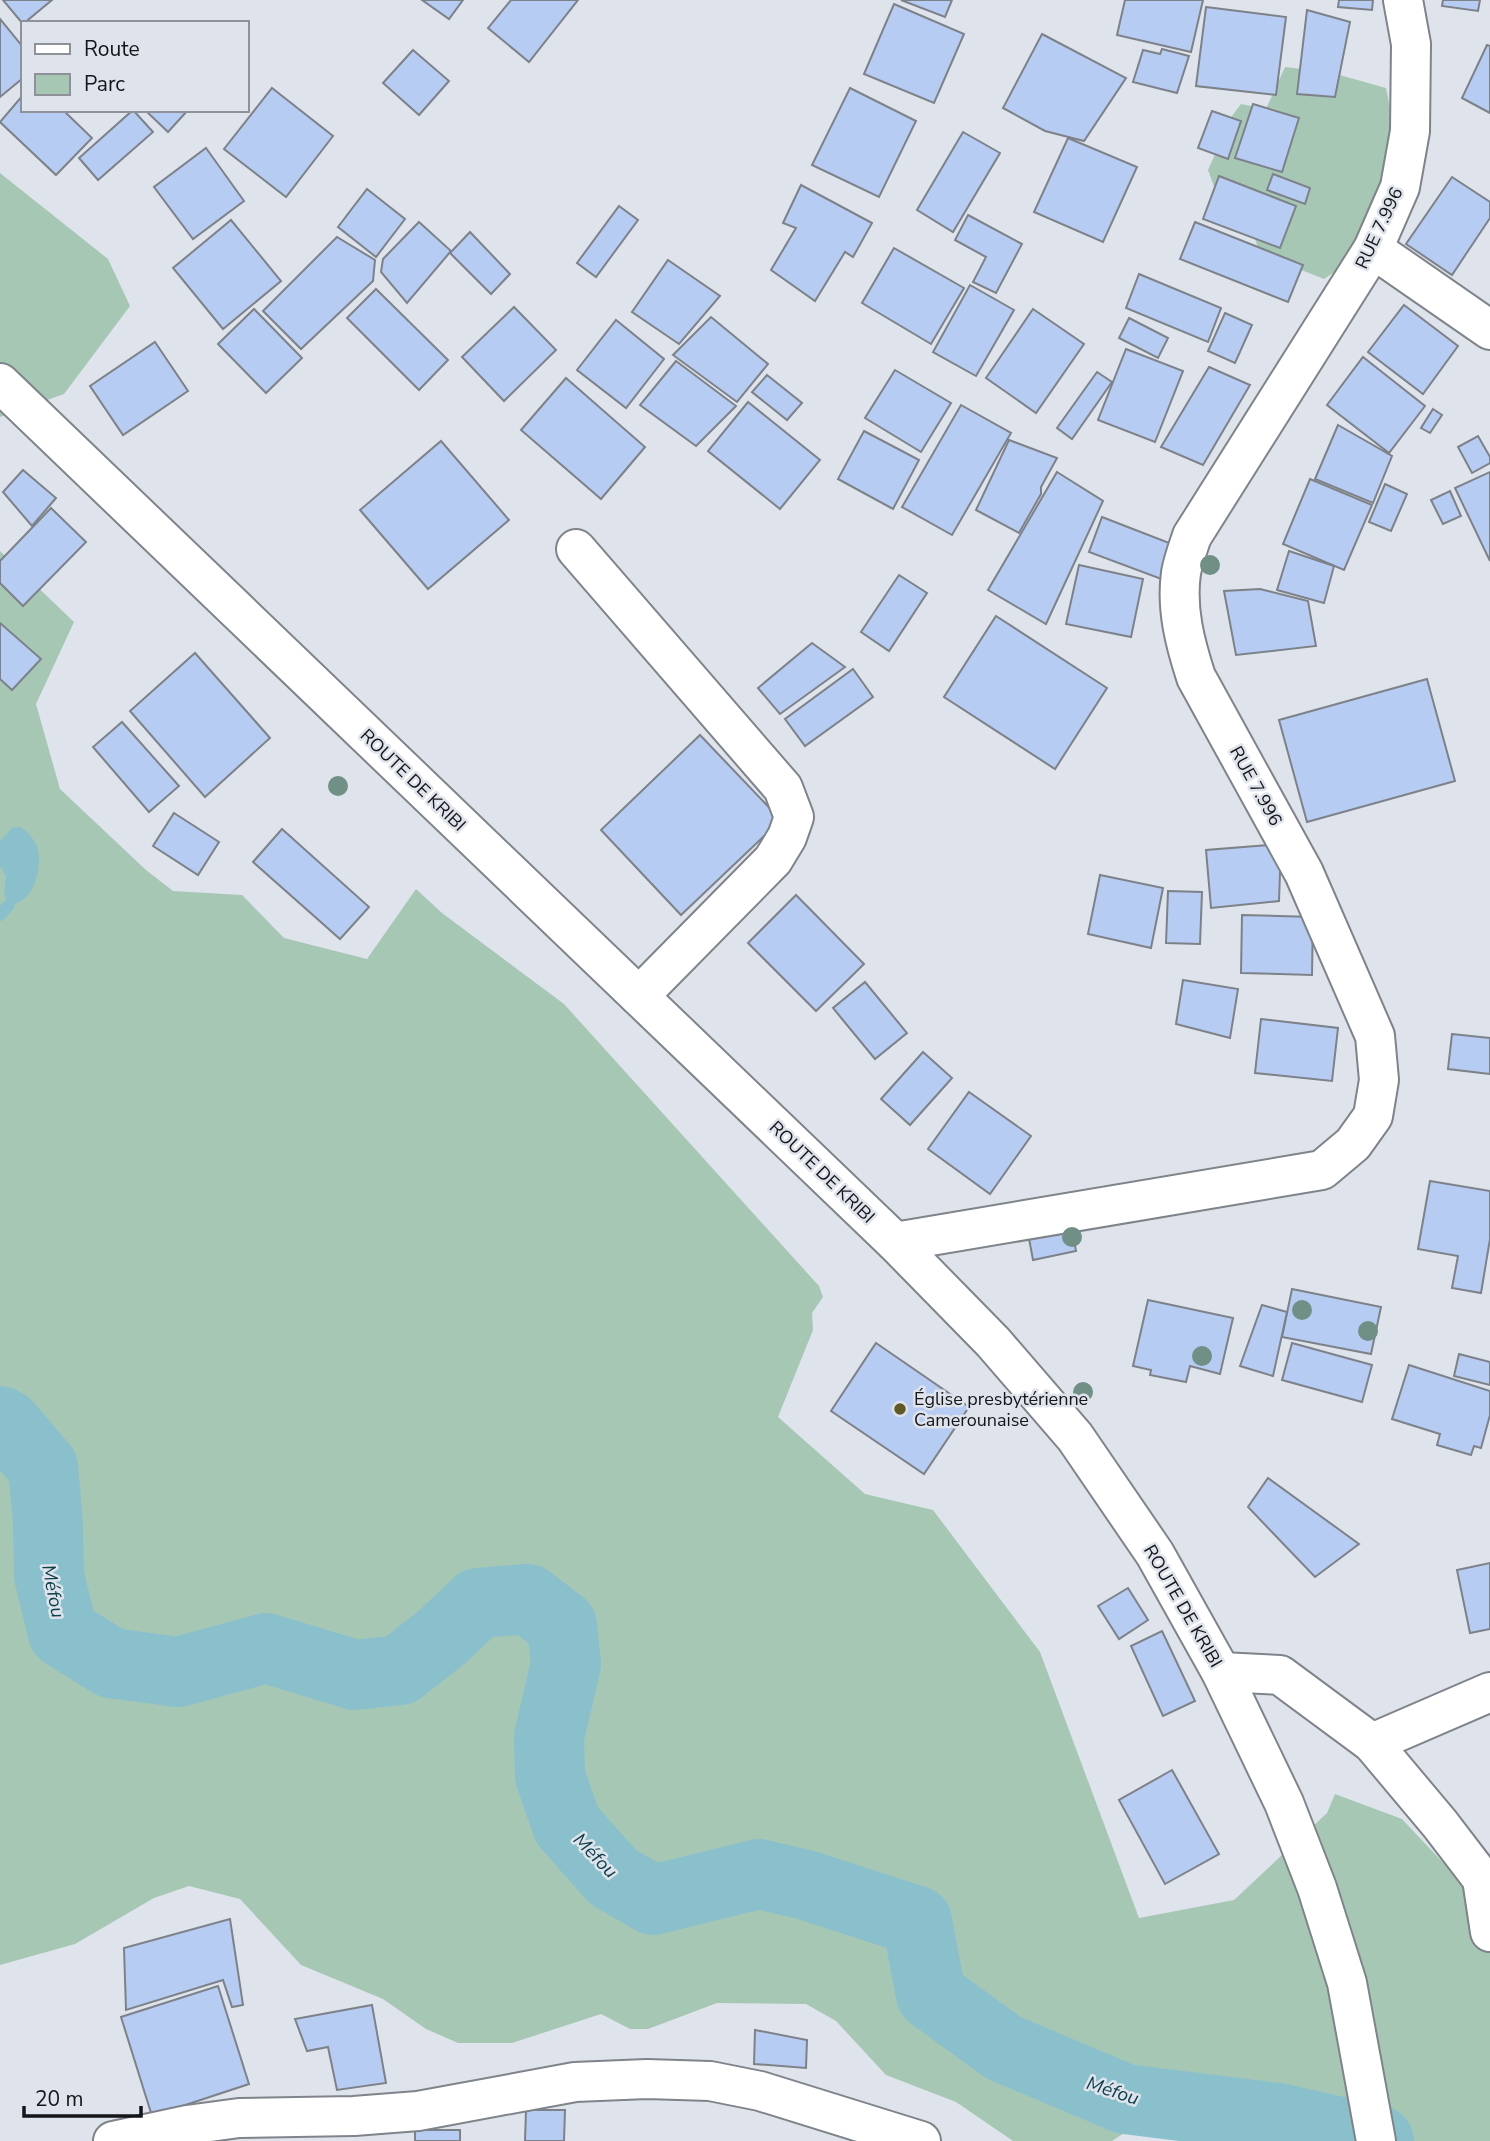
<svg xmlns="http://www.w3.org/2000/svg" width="1490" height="2141" viewBox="0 0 1490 2141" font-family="'Nunito Sans',sans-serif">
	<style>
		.green { fill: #a7c7b5 }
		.water { fill: #89c0cc }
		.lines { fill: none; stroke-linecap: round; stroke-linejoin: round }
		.stream { stroke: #89c0cc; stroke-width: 12 }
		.river { stroke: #89c0cc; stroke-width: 70 }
		.building { fill: #b7ccf3; stroke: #7d8188; stroke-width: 2 }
		.street-casing { stroke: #7f838a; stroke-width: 42 }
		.primary-casing { stroke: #7f838a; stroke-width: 42 }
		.street { stroke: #fff; stroke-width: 38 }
		.primary { stroke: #fff; stroke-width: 38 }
		.tree { fill: #709086 }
		.poi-dot { fill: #605925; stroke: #dfe4ec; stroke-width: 2.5 }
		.labels { text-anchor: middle; stroke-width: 5; stroke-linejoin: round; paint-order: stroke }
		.street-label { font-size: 18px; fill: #141518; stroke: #dfe4ec }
		.poi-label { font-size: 18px; fill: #141518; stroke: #dfe4ec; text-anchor: start }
		.water-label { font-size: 19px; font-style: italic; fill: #0e404a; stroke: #dfe4ec }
	</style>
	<rect width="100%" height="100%" fill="#dfe4ec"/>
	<g class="green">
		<polygon points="1285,67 1329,72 1386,88 1395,132 1380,205 1336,271 1324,279 1271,258 1258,248 1248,217 1215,189 1208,170 1232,116 1241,104 1266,109"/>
		<polygon points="0,173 108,259 130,306 64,394 0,417"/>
		<polygon points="0,551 74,622 36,704 60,789 146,870 173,891 242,895 284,938 367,959 416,889 442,913 564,1004 819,1286 823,1297 812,1313 813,1330 778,1417 865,1494 933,1510 1040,1652 1139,1918 1234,1900 1327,1813 1335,1794 1402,1819 1450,1870 1490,1888 1490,2141 1180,2141 1149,2127 1132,2128 1112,2141 1013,2141 956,2102 886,2075 836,2021 806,2004 717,2003 648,2029 630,2029 601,2014 512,2043 458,2043 426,2029 383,1999 301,1965 240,1899 189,1886 154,1898 75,1944 0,1965"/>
	</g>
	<path class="water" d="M 21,827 C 28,833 36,840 38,850 C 42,870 33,904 9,905 L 4,894 L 6,876 L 0,866 L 0,841 L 12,828 Z"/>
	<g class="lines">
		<polyline class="stream" points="0,915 9,905"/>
		<polyline class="river" points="0,1421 7,1425 43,1467 48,1522 49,1576 63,1633 111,1663 178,1672 266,1648 355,1675 400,1670 442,1637 478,1603 528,1599 562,1625 566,1664 549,1737 550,1776 567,1825 613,1877 653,1900 759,1874 806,1885 917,1921 931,1995 1004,2048 1125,2099 1278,2118 1379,2141"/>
	</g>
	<g class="building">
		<polygon points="3,0 52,0 23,24"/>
		<polygon points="422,0 463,0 449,19"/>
		<polygon points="511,0 578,0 529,62 488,28"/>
		<polygon points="901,0 952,0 945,17"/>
		<polygon points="1125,0 1203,0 1191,52 1117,35"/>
		<polygon points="1339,0 1373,0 1372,10 1338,7"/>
		<polygon points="1443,0 1480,0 1478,11 1442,6"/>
		<polygon points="894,4 964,34 934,103 864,74"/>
		<polygon points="1206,7 1286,17 1276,95 1196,86"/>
		<polygon points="1307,10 1350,22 1335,97 1297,94"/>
		<polygon points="0,19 23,47 23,78 0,97"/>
		<polygon points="1042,34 1126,78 1084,141 1045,131 1003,108"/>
		<polygon points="1487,45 1490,46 1490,113 1462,98"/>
		<polygon points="1162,49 1189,56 1177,93 1133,82 1143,50 1160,54"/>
		<polygon points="413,50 449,81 419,115 383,83"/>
		<polygon points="272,88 333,136 286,197 224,149"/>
		<polygon points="850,88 916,121 879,197 812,165"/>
		<polygon points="23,95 23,110 63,110 92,138 56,175 0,122"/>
		<polygon points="1253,104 1299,118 1282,172 1235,158"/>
		<polygon points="133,110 153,132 98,180 79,158"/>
		<polygon points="145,110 188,110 168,132"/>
		<polygon points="1212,111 1241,121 1228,159 1198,148"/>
		<polygon points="963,132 1000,153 953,232 917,210"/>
		<polygon points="1068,138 1137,167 1103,242 1034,212"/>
		<polygon points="206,148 244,201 193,239 154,187"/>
		<polygon points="1273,174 1310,188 1305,204 1267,190"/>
		<polygon points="1219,176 1296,206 1280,248 1203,219"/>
		<polygon points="1452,177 1490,202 1490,218 1452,275 1406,244"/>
		<polygon points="801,185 872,223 853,257 845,252 815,301 771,270 796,228 783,223"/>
		<polygon points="367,189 405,219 376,257 338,227"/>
		<polygon points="619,206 638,220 596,277 577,263"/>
		<polygon points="968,215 1022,244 996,293 973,282 986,257 955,240"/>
		<polygon points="231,220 281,281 223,329 173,268"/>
		<polygon points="419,222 451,251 407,303 381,272 383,259"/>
		<polygon points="1195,222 1303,265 1288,302 1180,259"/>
		<polygon points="470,232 510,274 491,294 450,253"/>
		<polygon points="337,237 375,260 373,281 301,349 263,311"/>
		<polygon points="894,248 964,288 931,344 862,303"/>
		<polygon points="668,260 720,296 679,344 632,312"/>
		<polygon points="1139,274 1221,308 1208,342 1126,308"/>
		<polygon points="970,285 1014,310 976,376 933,352"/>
		<polygon points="376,289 448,360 419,390 347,318"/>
		<polygon points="1404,305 1458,346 1423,394 1368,352"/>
		<polygon points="514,307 556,350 504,401 462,357"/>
		<polygon points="254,309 302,358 266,393 218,344"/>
		<polygon points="1033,309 1084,344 1036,413 986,378"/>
		<polygon points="1225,313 1252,325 1235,363 1208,351"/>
		<polygon points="711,317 768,364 737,402 673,355"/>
		<polygon points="1129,318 1168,338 1158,358 1119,338"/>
		<polygon points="616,320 664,359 626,408 577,370"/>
		<polygon points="155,342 188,391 123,435 90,386"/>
		<polygon points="1126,349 1183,371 1155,442 1098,420"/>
		<polygon points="1363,357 1425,406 1389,453 1327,405"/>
		<polygon points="676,361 736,406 696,446 640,405"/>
		<polygon points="1209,367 1250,385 1203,465 1161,447"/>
		<polygon points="895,370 951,403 921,452 865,418"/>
		<polygon points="1097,372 1112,382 1072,439 1057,428"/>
		<polygon points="767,375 802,403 787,420 752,392"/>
		<polygon points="566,378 645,447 601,499 521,430"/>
		<polygon points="748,402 820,460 780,509 708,451"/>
		<polygon points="961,405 1011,433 952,535 902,507"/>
		<polygon points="1433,409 1442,415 1430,433 1421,428"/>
		<polygon points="1338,425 1392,456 1373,503 1315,479"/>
		<polygon points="864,431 919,460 893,509 838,479"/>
		<polygon points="1478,436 1490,457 1490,463 1472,473 1458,447"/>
		<polygon points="1009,440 1057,458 1041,487 1041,494 1019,533 976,510"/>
		<polygon points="441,441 509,520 428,589 360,510"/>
		<polygon points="23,470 56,498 32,526 3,492"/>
		<polygon points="1057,472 1103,501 1046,624 988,590"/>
		<polygon points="1490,472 1490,561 1455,488"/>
		<polygon points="1310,479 1372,505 1344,570 1283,544"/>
		<polygon points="1385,484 1407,494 1391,531 1369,522"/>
		<polygon points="1450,491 1461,516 1443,524 1431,500"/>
		<polygon points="51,508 86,542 23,606 0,583 0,561"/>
		<polygon points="1102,517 1177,546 1164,580 1089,552"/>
		<polygon points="1289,551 1334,566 1324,603 1277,590"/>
		<polygon points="1079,565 1143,579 1131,637 1066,624"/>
		<polygon points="899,575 927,593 889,651 861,632"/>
		<polygon points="1260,589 1308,601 1316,646 1236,655 1224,591"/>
		<polygon points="996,616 1107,688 1055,769 944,697"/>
		<polygon points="0,623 41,659 12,690 0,679"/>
		<polygon points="812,643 845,667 780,714 758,688"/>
		<polygon points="195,653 270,738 205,797 130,711"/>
		<polygon points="853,669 873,697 805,746 785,719"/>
		<polygon points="1427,679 1455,781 1307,822 1279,720"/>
		<polygon points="122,722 179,786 149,812 93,747"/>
		<polygon points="700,735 781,820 681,915 601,830"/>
		<polygon points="174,813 219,842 198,875 153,846"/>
		<polygon points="282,829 369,907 340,939 253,862"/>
		<polygon points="1281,844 1279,901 1211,908 1206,850"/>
		<polygon points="1100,875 1163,888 1151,948 1088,934"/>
		<polygon points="1168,891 1202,892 1200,944 1166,943"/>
		<polygon points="796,895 864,964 816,1011 748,943"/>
		<polygon points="1242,915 1313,917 1312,975 1241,973"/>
		<polygon points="1183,980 1238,989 1230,1038 1176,1024"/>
		<polygon points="865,982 907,1033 875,1059 833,1008"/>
		<polygon points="1261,1019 1338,1028 1332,1081 1255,1073"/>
		<polygon points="1452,1034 1490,1038 1490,1074 1448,1069"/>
		<polygon points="923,1052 952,1078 910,1125 881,1099"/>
		<polygon points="969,1092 1031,1136 990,1194 928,1149"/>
		<polygon points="1430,1181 1490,1191 1490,1239 1481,1293 1452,1288 1458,1256 1418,1249"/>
		<polygon points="1071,1224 1076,1251 1033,1260 1028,1233"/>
		<polygon points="1292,1289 1381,1307 1371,1354 1282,1337"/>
		<polygon points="1148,1300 1233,1318 1220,1374 1190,1366 1186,1382 1150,1375 1151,1370 1133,1366"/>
		<polygon points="1262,1305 1287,1312 1273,1376 1240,1366"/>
		<polygon points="876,1343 969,1407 924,1474 831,1411"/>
		<polygon points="1292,1343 1372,1365 1362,1402 1282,1380"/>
		<polygon points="1459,1354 1490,1362 1490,1385 1454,1376"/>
		<polygon points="1409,1365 1490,1391 1490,1415 1481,1448 1474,1446 1471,1455 1437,1445 1440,1434 1392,1419"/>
		<polygon points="1268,1478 1359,1544 1315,1577 1248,1507"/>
		<polygon points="1490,1563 1490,1629 1470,1633 1457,1570"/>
		<polygon points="1128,1588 1148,1620 1119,1639 1098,1606"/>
		<polygon points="1162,1631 1195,1701 1163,1716 1131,1646"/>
		<polygon points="1172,1770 1219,1854 1165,1884 1119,1800"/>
		<polygon points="230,1919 243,2005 232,2007 223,1980 126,2010 124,1948"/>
		<polygon points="218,1986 249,2084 152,2116 121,2017"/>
		<polygon points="372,2005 386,2083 337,2090 328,2047 307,2051 295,2019"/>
		<polygon points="755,2030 807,2040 806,2068 754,2064"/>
		<polygon points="526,2110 565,2110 564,2141 525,2141"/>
		<rect x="415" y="2130" width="45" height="11"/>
	</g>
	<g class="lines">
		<g class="street-casing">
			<g id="street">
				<polyline points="1373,249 1490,330"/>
				<polyline points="576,549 783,788 794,817 787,837 773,860 639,996"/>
				<path d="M 895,1242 L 1322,1170 L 1353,1144 L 1373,1116 L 1379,1080 L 1375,1036 L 1304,873 L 1196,677 C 1185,643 1176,609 1181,573 C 1183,561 1188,548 1192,536 L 1373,249 L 1400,187 L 1410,131 L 1411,44 L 1403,0"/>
				<polyline points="1221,1672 1280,1675 1372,1743 1440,1824 1482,1879 1490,1932"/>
				<polyline points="1372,1743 1490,1692"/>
				<polyline points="113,2141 187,2125 239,2118 354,2116 418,2111 575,2082 647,2079 710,2081 760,2091 921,2141"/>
			</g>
		</g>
		<g class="primary-casing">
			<polyline id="primary" points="0,383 895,1242 993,1342 1075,1437 1155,1554 1221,1672 1284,1803 1317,1888 1347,1983 1376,2141"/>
		</g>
		<use href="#street" class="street"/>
		<use href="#primary" class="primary"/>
	</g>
	<g class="tree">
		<circle cx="1210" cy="565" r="10"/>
		<circle cx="338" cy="786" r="10"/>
		<circle cx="1072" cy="1237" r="10"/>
		<circle cx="1302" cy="1310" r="10"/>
		<circle cx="1368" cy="1331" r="10"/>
		<circle cx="1202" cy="1356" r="10"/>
		<circle cx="1083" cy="1392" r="10"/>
	</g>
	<circle class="poi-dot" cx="900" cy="1409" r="7"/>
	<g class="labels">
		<g class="street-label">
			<text transform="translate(1379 228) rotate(-65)" y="6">RUE 7.996</text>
			<text transform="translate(413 780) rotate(44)" y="6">ROUTE DE KRIBI</text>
			<text transform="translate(1256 786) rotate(61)" y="6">RUE 7.996</text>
			<text transform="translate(822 1172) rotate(44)" y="6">ROUTE DE KRIBI</text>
			<text transform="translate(1183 1606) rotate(60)" y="6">ROUTE DE KRIBI</text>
		</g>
		<g class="poi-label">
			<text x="914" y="1405">Église presbytérienne<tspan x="914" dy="21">Camerounaise</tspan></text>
		</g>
		<g class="water-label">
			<text transform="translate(54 1591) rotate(79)" y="7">Méfou</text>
			<text transform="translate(596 1855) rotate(46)" y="7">Méfou</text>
			<text transform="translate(1113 2090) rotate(18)" y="7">Méfou</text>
		</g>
	</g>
	<rect x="21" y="21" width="228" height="91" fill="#dfe4ec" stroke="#8e9197" stroke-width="2"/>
	<rect x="35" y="44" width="35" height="10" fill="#ffffff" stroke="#8e9197" stroke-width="2"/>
	<text x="84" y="56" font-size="21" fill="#141518">Route</text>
	<rect x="35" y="74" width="35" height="21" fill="#a7c7b5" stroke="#8e9197" stroke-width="2"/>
	<text x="84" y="91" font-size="21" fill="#141518">Parc</text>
	<path d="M24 2106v10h117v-10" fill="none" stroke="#141518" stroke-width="3.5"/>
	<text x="35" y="2106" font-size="21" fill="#141518" stroke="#dfe4ec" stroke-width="5" paint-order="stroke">20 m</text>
</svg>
